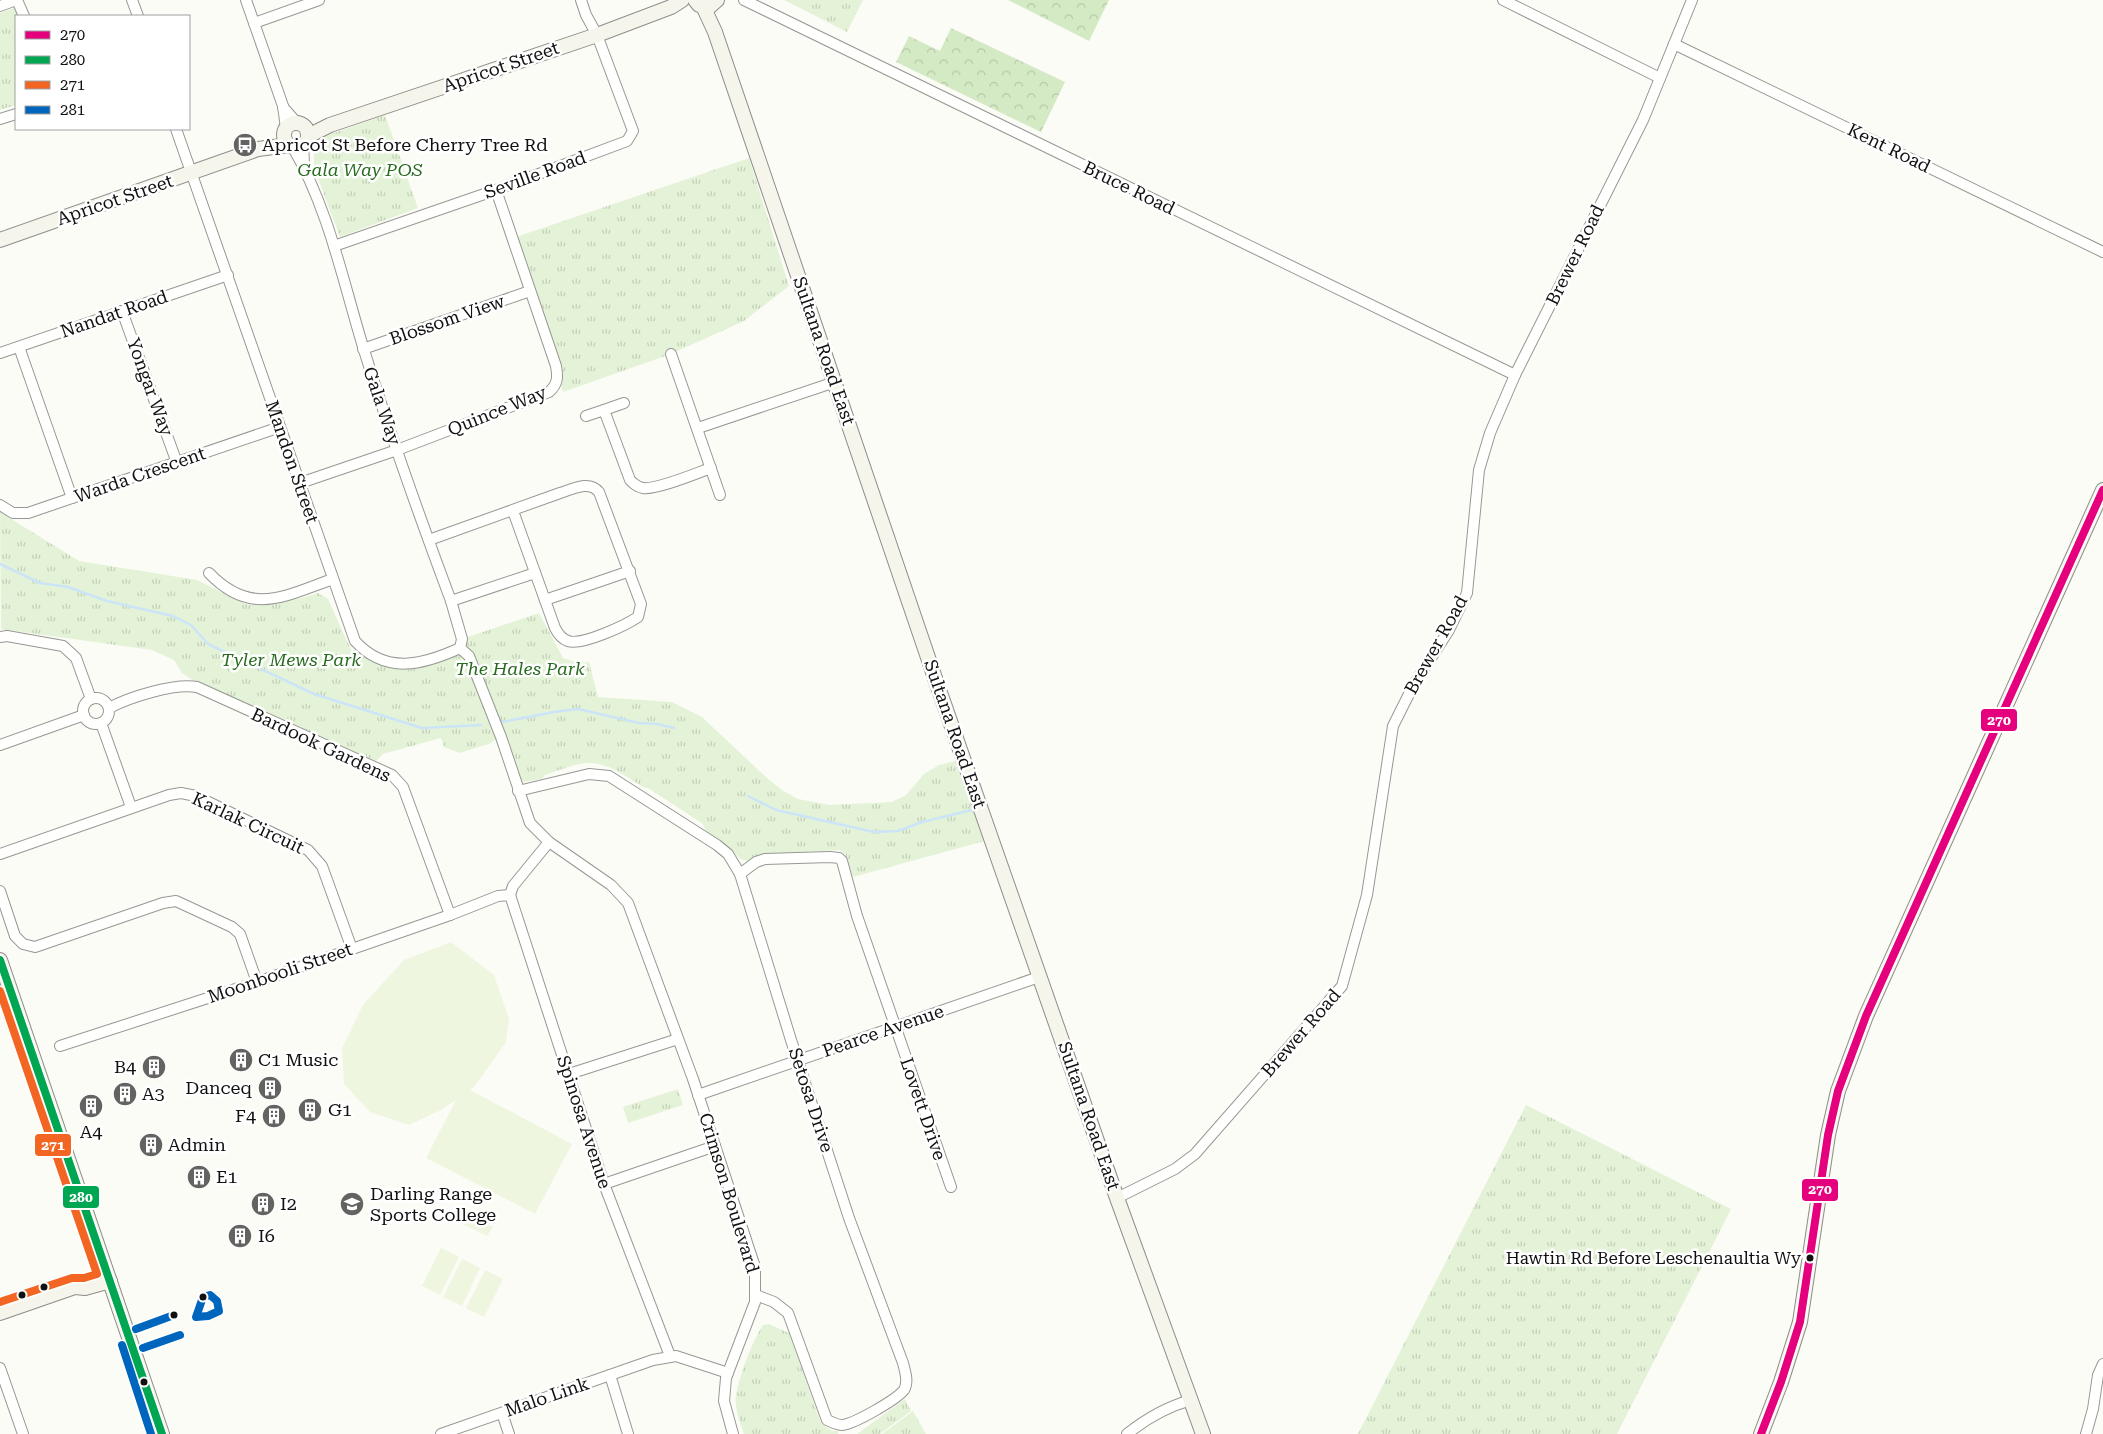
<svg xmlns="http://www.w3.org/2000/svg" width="2103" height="1434" viewBox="0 0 2103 1434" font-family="'Roboto Serif',serif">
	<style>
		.grass { fill: url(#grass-tufts) }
		.forest { fill: url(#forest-crowns) }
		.pitch { fill: #eef6e0 }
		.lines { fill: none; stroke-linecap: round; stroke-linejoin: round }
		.stream { stroke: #cce4f7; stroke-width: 2.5 }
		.street-casing { stroke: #979795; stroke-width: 12 }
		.secondary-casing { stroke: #8d8d8b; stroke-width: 16 }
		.street { stroke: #fffffe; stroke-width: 10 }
		.secondary { stroke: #f6f5eb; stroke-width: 14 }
		.bus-1-casing { stroke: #fff; stroke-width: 11 }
		.bus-2-casing { stroke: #fff; stroke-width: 11 }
		.bus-3-casing { stroke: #fff; stroke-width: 11 }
		.bus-4-casing { stroke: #fff; stroke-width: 11 }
		.bus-1 { stroke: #e5007d; stroke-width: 8 }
		.bus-2 { stroke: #00a651; stroke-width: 8 }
		.bus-3 { stroke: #f26522; stroke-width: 8 }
		.bus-4 { stroke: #0065bd; stroke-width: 8 }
		.bus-dot { fill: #111; stroke: #fff; stroke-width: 2 }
		.labels { text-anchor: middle; stroke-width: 5; stroke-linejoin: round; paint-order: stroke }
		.bus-label { font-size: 17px; fill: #111; stroke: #fff; text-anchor: end }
		.street-label { font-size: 18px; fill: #111; stroke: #fff }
		.poi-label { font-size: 18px; fill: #111; stroke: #fff; text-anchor: start }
		.park-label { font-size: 18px; font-style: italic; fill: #286b1f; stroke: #fff }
		.line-badge { stroke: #fff; stroke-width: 2 }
		.badge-label { font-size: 14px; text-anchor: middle; font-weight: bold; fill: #fff }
	</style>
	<defs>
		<pattern id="grass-tufts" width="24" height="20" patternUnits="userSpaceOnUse" patternTransform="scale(1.25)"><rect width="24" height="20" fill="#e4f3d7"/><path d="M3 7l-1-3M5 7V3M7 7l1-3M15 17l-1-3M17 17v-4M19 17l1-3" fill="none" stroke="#c3cfb8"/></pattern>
		<pattern id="forest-crowns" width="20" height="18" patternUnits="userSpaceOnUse" patternTransform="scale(1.25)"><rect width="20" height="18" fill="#d4eac4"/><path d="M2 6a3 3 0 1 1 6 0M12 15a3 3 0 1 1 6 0" fill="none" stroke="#b5c8a7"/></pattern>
	</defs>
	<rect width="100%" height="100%" fill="#fcfcf7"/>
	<g class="grass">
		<polygon points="784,0 863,0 847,32"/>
		<polygon points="17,7 20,16 16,16 16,105 0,110 0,13"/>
		<polygon points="385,115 418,208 340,237 314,168 314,140"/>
		<polygon points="749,158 789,286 744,321 671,354 563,392 513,238"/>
		<path d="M 0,512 L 79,561 L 197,580 L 248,605 L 302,598 L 318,593 L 328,599 L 351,650 L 365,652 L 392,663 L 452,652 L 462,639 L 539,613 L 563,658 L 578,663 L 589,662 L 598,697 L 672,702 L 702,717 L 767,778 L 782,790 L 798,799 L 830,805 L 892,802 L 906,795 L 924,774 L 939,765 L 963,759 L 992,839 L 853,877 L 845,854 L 840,850 L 768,854 L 747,861 L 741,859 L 725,845 L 706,832 L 703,824 L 648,788 L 645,788 C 628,778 608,762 587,763 C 573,764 558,771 545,775 L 542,779 L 516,783 L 500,737 L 489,744 L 459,753 L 444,747 L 441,738 L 383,754 L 376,761 L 194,681 L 182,673 L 174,660 L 152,650 L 1,629 Z"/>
		<polygon points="678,1089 683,1105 628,1123 623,1107"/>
		<polygon points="1526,1105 1731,1209 1617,1434 1358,1434"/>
		<path d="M 769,1324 L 789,1333 L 821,1423 L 832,1431 L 838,1431 L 838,1434 L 744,1434 C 740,1422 734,1408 736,1395 C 740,1373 751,1344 763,1325 Z"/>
		<polygon points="905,1399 911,1411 880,1434 857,1434"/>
		<polygon points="913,1411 926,1434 882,1434"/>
	</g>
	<g class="forest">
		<polygon points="1008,0 1109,0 1089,41"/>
		<polygon points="951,28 1065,82 1041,132 896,62 909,36 940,51"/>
	</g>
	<g class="pitch">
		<polygon points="451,942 494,975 509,1019 506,1042 475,1086 470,1090 572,1144 535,1214 426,1158 456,1100 441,1110 409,1125 370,1112 344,1084 342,1048 363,1005 404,960"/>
		<polygon points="457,1208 493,1227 487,1236 452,1219"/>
		<polygon points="441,1248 459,1257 440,1295 422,1286"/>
		<polygon points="462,1259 480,1268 462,1306 443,1297"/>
		<polygon points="485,1270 503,1279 484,1317 466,1308"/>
	</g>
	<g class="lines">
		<g class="stream">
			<polyline points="0,564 40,583 68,587 107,601 173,616 191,625 208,644 314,694 422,728 481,725"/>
			<polyline points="497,723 554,712 578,709 639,723 657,724 674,728"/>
			<polyline points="748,796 776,810 874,832 898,831 922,822 976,809"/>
		</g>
		<g class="street-casing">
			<g id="street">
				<polyline points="17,0 24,16"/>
				<polyline points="132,0 138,16"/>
				<polyline points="246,0 283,106 286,128"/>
				<polyline points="744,0 1515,375"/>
				<polyline points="1503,0 1660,78"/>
				<polyline points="0,6 16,0"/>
				<polyline points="254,23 319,0"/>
				<polyline points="1674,44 2103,252"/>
				<polyline points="283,107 297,123"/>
				<polyline points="0,119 16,114"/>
				<path d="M 176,129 L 355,641 C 386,675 423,665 460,648"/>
				<polyline points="303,145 304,163"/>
				<path d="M 292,146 C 329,209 343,282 364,350 C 390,434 420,518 451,601 L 462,639 L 460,648 L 469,656 L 501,737 L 530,823 L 549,842 L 611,885 L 628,903 L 693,1079 L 755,1267 L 755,1302 L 726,1378 L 724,1401 L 733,1434"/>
				<polyline points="334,246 496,190 627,141 633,131 597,35 586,15 581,0"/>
				<polyline points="122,311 177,463"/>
				<polyline points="19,347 72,498"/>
				<polyline points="363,349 530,291"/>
				<polyline points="0,353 228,275"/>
				<polyline points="671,354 720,495"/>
				<path d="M 624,403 L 604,410 L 630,480 C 634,484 637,487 643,488 C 656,490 697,473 711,468"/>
				<polyline points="586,416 604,410"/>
				<polyline points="698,428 835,382"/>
				<path d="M 300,483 L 397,450 L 549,392 C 558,384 558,377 556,366 L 496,190"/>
				<polyline points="0,505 13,513 28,513 280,427"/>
				<path d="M 429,540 L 560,493 C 573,489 589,480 599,492 L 641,604 L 638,617 C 626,625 582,646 568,641 C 562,639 558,634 555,628 L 513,511"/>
				<path d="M 209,573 C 251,617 285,596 333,579"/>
				<polyline points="545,600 630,571"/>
				<polyline points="451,601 535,573"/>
				<polyline points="0,637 7,636 63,646 76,658 91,699"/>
				<circle cx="96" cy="711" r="13"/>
				<path d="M 109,708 C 130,697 174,683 197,687 L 392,775 L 403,787 L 450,915"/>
				<polyline points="101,723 131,807"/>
				<polyline points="0,745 84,715"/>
				<path d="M 518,791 L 589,774 L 609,776 L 717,845 L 728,854 L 740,874 L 791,1040 L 849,1218 L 903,1363 C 905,1371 909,1382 904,1390 C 896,1400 854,1424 842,1425 C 837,1425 832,1422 827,1420 L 788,1313 L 774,1302 L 756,1295"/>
				<polyline points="0,854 169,795 181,793 196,796 308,850 322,866 352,949"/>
				<polyline points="740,874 756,862 765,859 830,857 839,858 842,861 857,916 951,1187"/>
				<polyline points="0,891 15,936 23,944 35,947 163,903 176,901 232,927 240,934 257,982"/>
				<polyline points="510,895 513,886 549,842"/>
				<polyline points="60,1046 257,982 450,915 498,896 510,895 604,1184 670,1356"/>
				<polyline points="569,1074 678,1039"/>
				<polyline points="698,1095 1039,977"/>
				<polyline points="604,1184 715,1146"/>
				<polyline points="1117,1198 1175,1169 1195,1154 1342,986 1367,895 1393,726 1413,686 1449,630 1467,593 1479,470 1490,433 1515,375 1643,120 1692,0"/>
				<polyline points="0,1368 23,1434"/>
				<polyline points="610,1375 628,1434"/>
				<polyline points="502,1413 509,1434"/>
				<polyline points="441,1434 653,1360 676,1356 728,1373"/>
				<path d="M 1127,1434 C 1147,1418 1166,1407 1191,1400"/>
				<polyline points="2086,1434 2093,1409 2098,1375 2103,1364"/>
			</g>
		</g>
		<g class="secondary-casing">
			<g id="secondary">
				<polyline points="695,0 699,5 709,7 717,0"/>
				<polyline points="703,6 715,32 936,681 1117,1198 1203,1434"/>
				<circle cx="296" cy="135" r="12"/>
				<polyline points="308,136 330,125 597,35 671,7 682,0"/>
				<polyline points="0,240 258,149 289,145"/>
				<polyline points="0,960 162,1434"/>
				<polyline points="0,1313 75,1287 85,1288 110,1281"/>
				<polyline points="1761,1434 1781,1382 1800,1322 1828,1135 1838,1091 1866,1016 2103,490"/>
			</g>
		</g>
		<use href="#street" class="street"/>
		<use href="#secondary" class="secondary"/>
		<g class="bus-1-casing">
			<polyline id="bus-1" points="1761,1434 1781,1382 1800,1322 1828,1135 1838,1091 1866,1016 2103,490"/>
		</g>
		<g class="bus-2-casing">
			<polyline id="bus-2" points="0,960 162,1434"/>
		</g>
		<g class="bus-3-casing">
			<polyline id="bus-3" points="0,991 97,1274 84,1278 72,1278 0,1302"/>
		</g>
		<g class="bus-4-casing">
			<g id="bus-4">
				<polygon points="210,1295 217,1301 219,1311 208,1316 196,1317 203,1297"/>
				<polyline points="136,1329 174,1315"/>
				<polyline points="122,1345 151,1434"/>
				<polyline points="143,1348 180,1335"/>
			</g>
		</g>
		<use href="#bus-1" class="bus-1"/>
		<use href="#bus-2" class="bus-2"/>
		<use href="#bus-3" class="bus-3"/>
		<use href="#bus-4" class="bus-4"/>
	</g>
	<defs>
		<g id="bus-disc" transform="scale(1.25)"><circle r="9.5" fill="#636362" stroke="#fff"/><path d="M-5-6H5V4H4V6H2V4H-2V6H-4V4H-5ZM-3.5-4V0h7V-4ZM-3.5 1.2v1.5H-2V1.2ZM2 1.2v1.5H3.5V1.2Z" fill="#fff"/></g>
		<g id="building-disc" transform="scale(1.25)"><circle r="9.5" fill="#636362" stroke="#fff"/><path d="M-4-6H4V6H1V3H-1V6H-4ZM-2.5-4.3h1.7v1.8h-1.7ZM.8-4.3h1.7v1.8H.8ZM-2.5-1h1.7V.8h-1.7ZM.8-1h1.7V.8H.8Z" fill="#fff"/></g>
		<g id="school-disc" transform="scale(1.25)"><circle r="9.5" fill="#636362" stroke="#fff"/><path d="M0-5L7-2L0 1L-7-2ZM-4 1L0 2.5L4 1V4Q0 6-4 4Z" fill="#fff"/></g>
	</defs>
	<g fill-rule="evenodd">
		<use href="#bus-disc" x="245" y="145"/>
		<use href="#building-disc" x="241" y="1060"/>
		<use href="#building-disc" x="154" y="1067"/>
		<use href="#building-disc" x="270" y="1088"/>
		<use href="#building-disc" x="125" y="1094"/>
		<use href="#building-disc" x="91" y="1106"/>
		<use href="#building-disc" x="310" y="1110"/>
		<use href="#building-disc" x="274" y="1116"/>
		<use href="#building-disc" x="151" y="1145"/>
		<use href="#building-disc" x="199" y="1177"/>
		<use href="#building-disc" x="263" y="1204"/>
		<use href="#school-disc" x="352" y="1204"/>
		<use href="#building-disc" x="240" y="1236"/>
	</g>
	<g class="bus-dot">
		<circle cx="1810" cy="1258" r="4.5"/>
		<circle cx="44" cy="1287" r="4.5"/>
		<circle cx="22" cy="1295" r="4.5"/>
		<circle cx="203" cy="1297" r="4.5"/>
		<circle cx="174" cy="1315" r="4.5"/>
		<circle cx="144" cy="1382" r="4.5"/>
	</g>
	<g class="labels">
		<g class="bus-label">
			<text x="1801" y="1264">Hawtin Rd Before Leschenaultia Wy</text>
		</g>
		<g class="street-label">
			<text transform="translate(501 67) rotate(-19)" y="6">Apricot Street</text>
			<text transform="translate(1889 148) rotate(26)" y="6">Kent Road</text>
			<text transform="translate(535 175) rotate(-20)" y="6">Seville Road</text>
			<text transform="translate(1129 188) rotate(26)" y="6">Bruce Road</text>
			<text transform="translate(115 200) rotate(-19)" y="6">Apricot Street</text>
			<text transform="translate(1575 255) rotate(-64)" y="6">Brewer Road</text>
			<text transform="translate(114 314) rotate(-19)" y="6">Nandat Road</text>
			<text transform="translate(447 320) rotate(-19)" y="6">Blossom View</text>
			<text transform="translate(824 351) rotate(71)" y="6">Sultana Road East</text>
			<text transform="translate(150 387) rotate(70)" y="6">Yongar Way</text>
			<text transform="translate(382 406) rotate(71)" y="6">Gala Way</text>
			<text transform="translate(497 411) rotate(-22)" y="6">Quince Way</text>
			<text transform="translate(292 462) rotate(71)" y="6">Mandon Street</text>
			<text transform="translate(140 475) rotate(-19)" y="6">Warda Crescent</text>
			<text transform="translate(1436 645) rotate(-61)" y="6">Brewer Road</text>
			<text transform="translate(955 734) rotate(71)" y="6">Sultana Road East</text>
			<text transform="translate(321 745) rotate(25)" y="6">Bardook Gardens</text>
			<text transform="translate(248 823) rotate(25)" y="6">Karlak Circuit</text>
			<text transform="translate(280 973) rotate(-19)" y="6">Moonbooli Street</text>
			<text transform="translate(883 1031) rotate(-19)" y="6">Pearce Avenue</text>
			<text transform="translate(1301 1033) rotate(-49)" y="6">Brewer Road</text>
			<text transform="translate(811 1100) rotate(72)" y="6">Setosa Drive</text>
			<text transform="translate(923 1109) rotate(71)" y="6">Lovett Drive</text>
			<text transform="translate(1089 1116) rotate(71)" y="6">Sultana Road East</text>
			<text transform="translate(584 1122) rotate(72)" y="6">Spinosa Avenue</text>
			<text transform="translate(729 1193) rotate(73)" y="6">Crimson Boulevard</text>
			<text transform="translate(547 1397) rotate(-19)" y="6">Malo Link</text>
		</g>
		<g class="poi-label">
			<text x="262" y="151">Apricot St Before Cherry Tree Rd</text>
			<text x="258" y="1066">C1 Music</text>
			<text x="136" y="1073" text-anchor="end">B4</text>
			<text x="252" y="1094" text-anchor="end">Danceq</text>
			<text x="142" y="1100">A3</text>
			<text x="328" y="1116">G1</text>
			<text x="256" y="1122" text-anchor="end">F4</text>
			<text x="91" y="1138" text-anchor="middle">A4</text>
			<text x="168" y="1151">Admin</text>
			<text x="216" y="1183">E1</text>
			<text x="370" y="1200">Darling Range<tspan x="370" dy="21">Sports College</tspan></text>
			<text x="280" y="1210">I2</text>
			<text x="258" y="1242">I6</text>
		</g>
		<g class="park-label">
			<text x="360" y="176">Gala Way POS</text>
			<text x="291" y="666">Tyler Mews Park</text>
			<text x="520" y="675">The Hales Park</text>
		</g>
	</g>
	<g class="line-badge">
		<rect x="1980" y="708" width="38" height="24" rx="5" fill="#e5007d"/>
		<rect x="34" y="1133" width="38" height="24" rx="5" fill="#f26522"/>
		<rect x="1801" y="1178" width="38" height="24" rx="5" fill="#e5007d"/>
		<rect x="62" y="1185" width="38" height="24" rx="5" fill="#00a651"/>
	</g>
	<g class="badge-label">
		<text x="1999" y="725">270</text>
		<text x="53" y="1150">271</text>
		<text x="1820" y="1194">270</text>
		<text x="81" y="1202">280</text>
	</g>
	<rect x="15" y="15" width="175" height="115" fill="#ffffff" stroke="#a0a0a0"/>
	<rect x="25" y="31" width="25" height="8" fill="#e5007d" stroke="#a0a0a0"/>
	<text x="60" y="40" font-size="15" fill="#111111">270</text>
	<rect x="25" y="56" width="25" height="8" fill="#00a651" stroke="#a0a0a0"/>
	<text x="60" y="65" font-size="15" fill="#111111">280</text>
	<rect x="25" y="81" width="25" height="8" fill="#f26522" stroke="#a0a0a0"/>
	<text x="60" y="90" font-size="15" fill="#111111">271</text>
	<rect x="25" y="106" width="25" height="8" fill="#0065bd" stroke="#a0a0a0"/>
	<text x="60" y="115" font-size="15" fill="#111111">281</text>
</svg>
